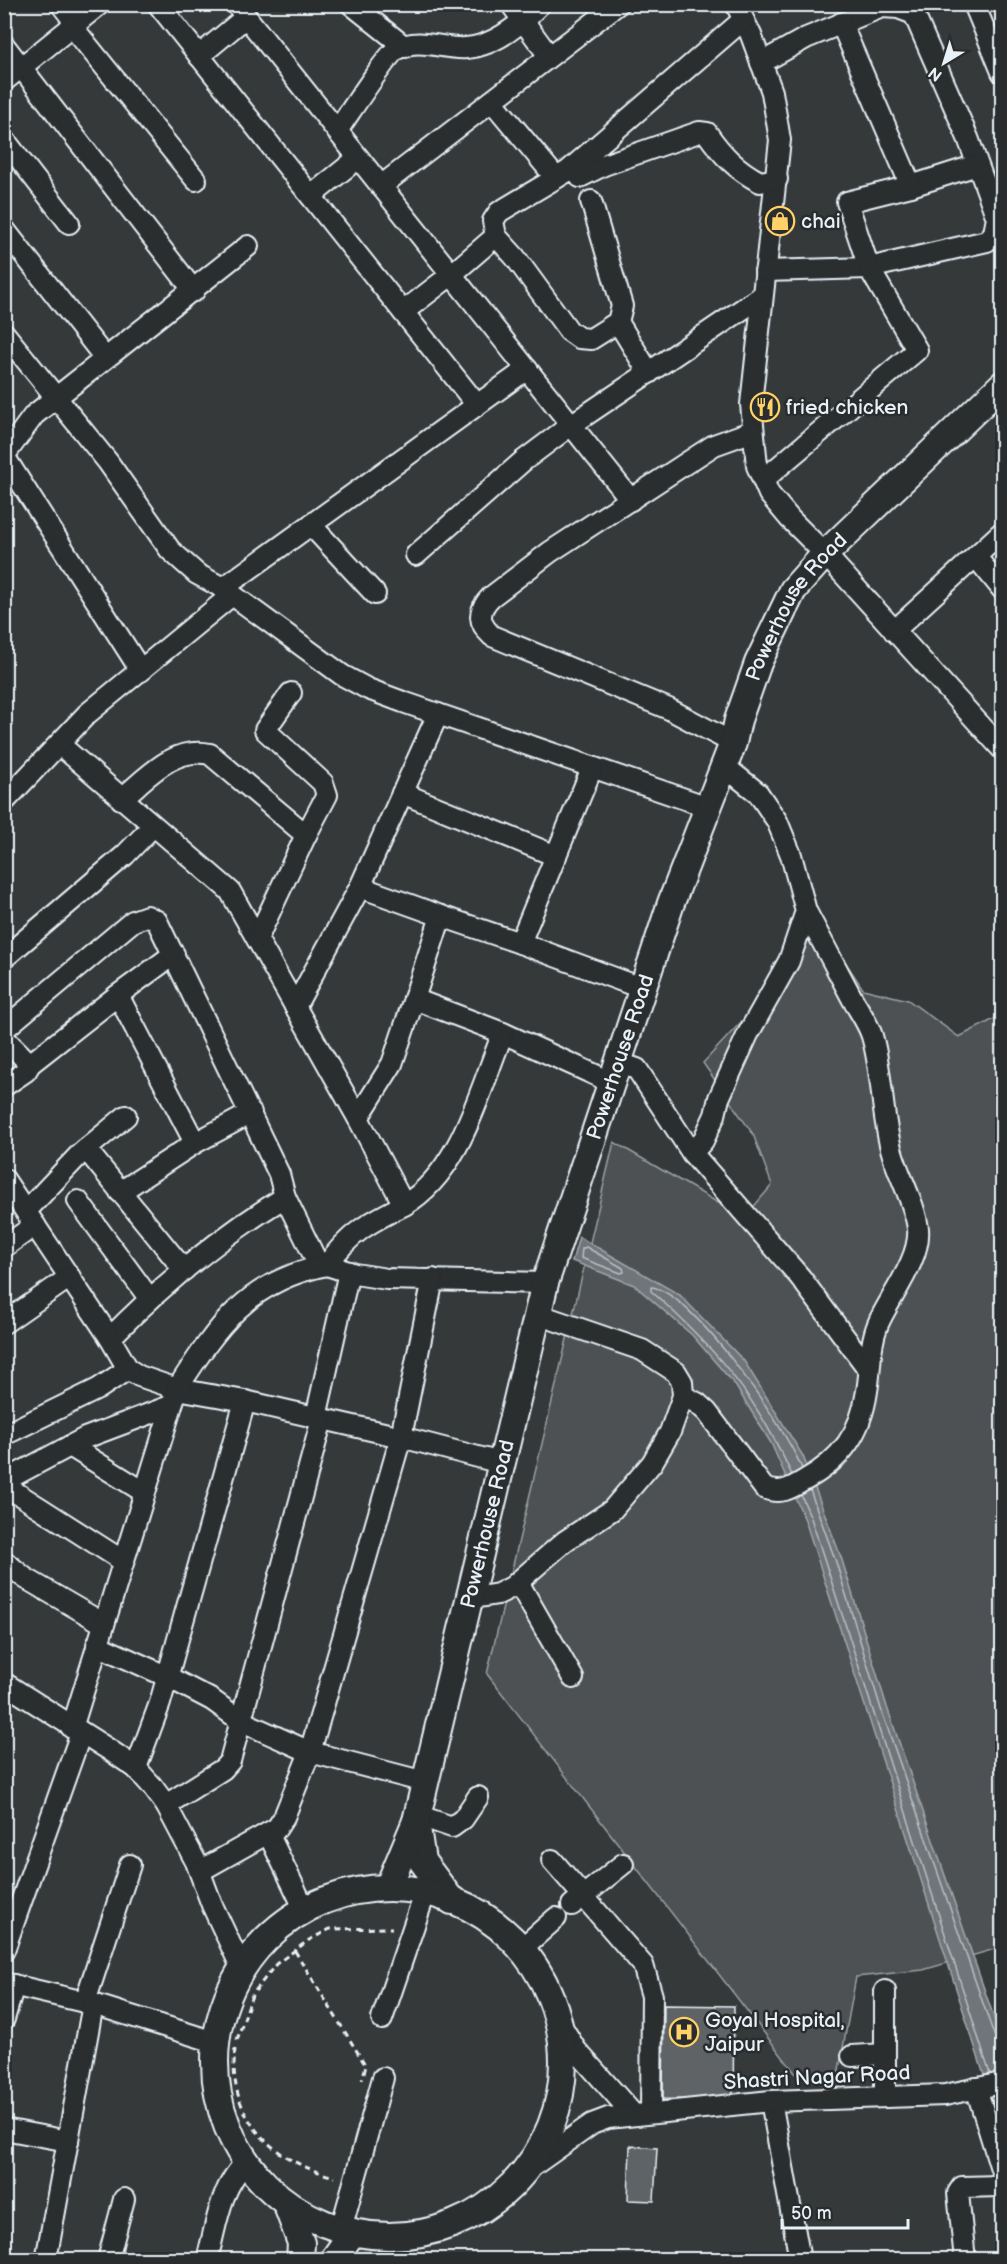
<svg xmlns="http://www.w3.org/2000/svg" width="1007" height="2264" viewBox="0 0 1007 2264" font-family="'Balsamiq Sans',sans-serif">
	<style>
		.green { fill: #4d5152; stroke: #9aa1a5; stroke-width: 1.5 }
		.water { fill: #707579; stroke: #a0a7ac; stroke-width: 1.5 }
		.lines { fill: none; stroke-linecap: round; stroke-linejoin: round }
		.shore { stroke: #b8bfc5; stroke-width: 1.5 }
		.building { fill: #5f6365; stroke: #e8f1f8; stroke-width: 1.5 }
		.minor-casing { stroke: #e8f1f8; stroke-width: 24 }
		.major-casing { stroke: #e8f1f8; stroke-width: 30 }
		.path { stroke: #e8f1f8; stroke-width: 3; stroke-dasharray: 6 4.5; stroke-linecap: butt }
		.minor { stroke: #2a2d2e; stroke-width: 20 }
		.major { stroke: #2a2d2e; stroke-width: 26 }
		.labels { text-anchor: middle; stroke-width: 5; stroke-linejoin: round; paint-order: stroke }
		.poi-label { font-size: 21px; fill: #e8f1f8; stroke: #2a2d2e; text-anchor: start }
		.street-label { font-size: 21px; fill: #e8f1f8; stroke: #2a2d2e }
	</style>
	<rect width="100%" height="100%" fill="#35393a"/>
	<filter id="ink" filterUnits="userSpaceOnUse"><feTurbulence type="fractalNoise" baseFrequency=".0167" numOctaves="2"/><feDisplacementMap in="SourceGraphic" scale="12" xChannelSelector="R" yChannelSelector="G"/><feConvolveMatrix kernelMatrix="1 2 1 2 8 2 1 2 1" color-interpolation-filters="sRGB"/></filter>
	<g filter="url(#ink)">
		<polygon class="green" points="804,899 863,989 908,1000 959,1037 1002,1015 1002,1947 923,1970 856,1977 836,2086 799,2078 487,1674 614,1142 744,1218 772,1185 753,1134 703,1063 755,1007 791,948"/>
		<polygon class="water" points="579,1237 680,1295 744,1361 803,1456 842,1560 887,1707 1002,2041 1002,2131 805,1520 771,1443 735,1385 692,1335 634,1285 572,1261"/>
		<g class="lines">
			<g class="shore">
				<polygon points="586,1247 623,1268 624,1272 621,1273 581,1258 582,1249"/>
				<path d="M 792,1475 C 756,1395 715,1348 651,1291 L 651,1287 C 691,1290 788,1431 802,1469"/>
				<polyline points="810,1490 836,1562 881,1709 994,2035 1002,2040"/>
				<polyline points="801,1495 811,1518 990,2074"/>
			</g>
		</g>
		<g class="building">
			<polygon points="664,2005 734,2006 733,2100 663,2099"/>
			<polygon points="630,2146 657,2148 654,2201 628,2200"/>
		</g>
		<g class="lines">
			<g class="minor-casing">
				<g id="minor">
					<polyline points="61,4 75,22"/>
					<polyline points="158,4 477,405"/>
					<polyline points="236,4 631,500"/>
					<polyline points="351,4 405,47"/>
					<polyline points="511,4 549,56"/>
					<polyline points="736,4 751,35 772,92 780,140 751,404 757,466 769,494 790,519 825,554 1002,749"/>
					<polyline points="974,4 1002,72"/>
					<polyline points="71,25 196,180"/>
					<polyline points="4,45 194,291"/>
					<polyline points="199,56 246,17"/>
					<polyline points="761,63 806,38 882,7 898,8 914,14 968,138 997,218 994,233 987,241 869,268 765,271"/>
					<polyline points="4,81 100,4"/>
					<polyline points="492,101 556,178"/>
					<path d="M 337,131 C 347,117 386,56 397,49 C 419,36 444,50 466,48 C 495,46 521,24 540,4"/>
					<polyline points="4,139 69,223"/>
					<path d="M 580,177 L 604,165 L 699,132 L 707,133 C 722,155 737,170 760,182 L 777,179"/>
					<polyline points="381,186 618,4"/>
					<polyline points="911,186 977,165"/>
					<polyline points="311,196 358,158"/>
					<polyline points="591,201 622,306 618,322 591,339 579,338 569,331 515,257 496,236 493,221 499,212 568,171 743,20"/>
					<polyline points="4,229 105,358"/>
					<polyline points="403,312 451,275 496,236"/>
					<polyline points="618,322 649,373"/>
					<polyline points="4,333 108,462 170,550 197,574 223,588 342,675 368,689 403,702 708,807"/>
					<polyline points="4,456 34,415 248,246"/>
					<polyline points="4,456 141,671"/>
					<polyline points="763,480 917,350 869,268 847,202 911,186 841,23"/>
					<polyline points="311,525 375,594"/>
					<polyline points="416,555 523,461 571,425 762,296"/>
					<polyline points="976,557 1002,589"/>
					<polyline points="223,588 527,369"/>
					<polyline points="894,631 1002,532"/>
					<polyline points="291,693 265,730 323,783 327,795 306,835"/>
					<path d="M 733,743 L 669,709 L 492,636 C 478,623 477,611 491,597 L 550,552 L 714,445 L 753,431"/>
					<polyline points="59,744 230,891 358,1118 392,1064 414,999 503,1033 613,1083"/>
					<polyline points="402,793 556,856"/>
					<path d="M 121,799 C 148,777 173,746 210,754 L 306,835 L 257,939"/>
					<polyline points="4,802 87,714 232,595"/>
					<polyline points="360,887 438,714"/>
					<polyline points="520,943 644,989"/>
					<polyline points="4,958 125,855 153,826"/>
					<polyline points="118,995 174,954"/>
					<polyline points="414,999 441,916 520,943 592,768"/>
					<polyline points="295,1007 360,887 441,916"/>
					<path d="M 4,1029 L 133,921 L 147,916 L 157,921 L 279,1174 L 285,1197 C 221,1236 163,1284 110,1338"/>
					<polyline points="4,1038 30,1064 26,1071 4,1086"/>
					<polyline points="619,1063 637,1069 692,1153 703,1141 715,1115 719,1098 748,1034 789,961 806,911 791,855 777,821 758,793 724,766"/>
					<polyline points="30,1064 118,995 195,1143"/>
					<path d="M 358,1118 L 404,1205 C 461,1172 479,1091 503,1033"/>
					<polyline points="86,1149 184,1270"/>
					<polyline points="692,1153 800,1277 869,1370"/>
					<polyline points="4,1179 110,1338 128,1369 139,1376 177,1389 245,1401 401,1437 501,1463"/>
					<polyline points="120,1192 195,1143 251,1113"/>
					<polyline points="285,1197 319,1266"/>
					<polyline points="78,1201 149,1298"/>
					<path d="M 404,1205 C 370,1222 349,1233 327,1265 L 355,1274 L 387,1279 L 545,1283"/>
					<polyline points="26,1211 79,1155 126,1116"/>
					<polyline points="4,1247 35,1225"/>
					<polyline points="4,1323 70,1277"/>
					<path d="M 683,1396 L 697,1403 L 707,1412 L 764,1488 C 780,1495 790,1489 805,1480 C 841,1460 861,1433 867,1391 C 871,1369 869,1346 878,1324 C 889,1298 921,1259 918,1229 C 915,1203 899,1177 892,1152 C 881,1114 883,1074 872,1036 C 868,1023 859,1011 853,1000 C 837,970 822,941 806,911"/>
					<polyline points="316,1417 349,1272"/>
					<polyline points="4,1435 98,1389 128,1369"/>
					<polyline points="70,1446 144,1492"/>
					<polyline points="4,1481 85,1438 170,1406"/>
					<polyline points="4,1485 123,1561"/>
					<polyline points="4,1561 25,1578 104,1624"/>
					<polyline points="518,1582 573,1678"/>
					<polyline points="468,1599 498,1594 512,1587 565,1541 612,1510 652,1463 670,1432 683,1396 682,1382 676,1372 642,1350 537,1314"/>
					<polyline points="97,1645 168,1677 212,1700 241,1721 310,1752 425,1782"/>
					<polyline points="4,1683 108,1749 136,1768 152,1786 166,1805 196,1862 212,1905 242,1969"/>
					<path d="M 72,1728 L 177,1389 C 218,1325 249,1280 327,1265"/>
					<polyline points="136,1768 160,1703 245,1401"/>
					<polyline points="166,1805 223,1769 230,1761 322,1419"/>
					<polyline points="417,1815 452,1827 463,1819 478,1797"/>
					<polyline points="268,1833 305,1910"/>
					<polyline points="552,1860 643,1965 652,1996 651,2113"/>
					<polyline points="200,1871 277,1828 284,1817 310,1752 401,1437 433,1279"/>
					<polyline points="572,1905 623,1864"/>
					<polyline points="521,1949 556,1918"/>
					<polyline points="4,1950 81,1733"/>
					<polyline points="4,1983 93,2004 218,2043"/>
					<polyline points="85,2002 130,1865"/>
					<polyline points="4,2019 14,1985"/>
					<polyline points="382,2019 425,1893"/>
					<polyline points="559,2022 576,2050 633,2114"/>
					<polyline points="852,2056 885,2054"/>
					<polyline points="976,2088 1002,2172"/>
					<polyline points="885,2097 885,1991"/>
					<polyline points="771,2101 800,2260"/>
					<polyline points="4,2129 68,2141"/>
					<polyline points="527,2170 592,2124 608,2118 771,2101 945,2095 1002,2083"/>
					<polyline points="341,2229 383,2078"/>
					<polyline points="46,2260 93,2004"/>
					<polyline points="108,2260 124,2199"/>
					<path d="M 207,2260 C 217,2223 219,2189 247,2161"/>
					<polyline points="965,2260 958,2193 962,2187 1000,2186 1002,2183"/>
				</g>
			</g>
			<g class="major-casing">
				<g id="major">
					<polyline points="416,1821 422,1861 452,1901"/>
					<path id="s1" d="M 388,1888 L 416,1821 L 545,1283 L 671,903 L 733,743 L 738,720 L 758,663 L 793,590 L 825,554 L 1002,385"/>
					<circle cx="389" cy="2062" r="174"/>
					<polyline points="286,2203 301,2243 300,2260"/>
					<polyline points="333,2260 353,2232"/>
				</g>
			</g>
			<g class="path">
				<polyline points="295,1951 366,2066 362,2079"/>
				<polyline points="237,2040 252,1995 276,1964 309,1940 330,1929 392,1928"/>
				<path d="M 235,2049 C 227,2118 272,2161 335,2177"/>
			</g>
			<use href="#minor" class="minor"/>
			<use href="#major" class="major"/>
		</g>
	</g>
	<defs>
		<g id="shop-ring" transform="scale(1.5)"><circle r="9.5" fill="#2a2d2e" stroke="#ffd166" stroke-width="1.5"/><path d="M-5-2.5h2.3a2.7 3.5 0 0 1 5.4 0H5L5.5 6h-11ZM-1.5-2.5h3a1.5 2.3 0 0 0-3 0Z" fill="#ffd166"/></g>
		<g id="restaurant-ring" transform="scale(1.5)"><circle r="9.5" fill="#2a2d2e" stroke="#ffd166" stroke-width="1.5"/><path d="M-5-6h1v4h1v-4h1v4h1v-4h1v5L-1.5 .5V6h-2V.5L-5-1ZM5-6V6H3V1.5H1.5Q1.5-4 5-6Z" fill="#ffd166"/></g>
		<g id="hospital-ring" transform="scale(1.5)"><circle r="9.5" fill="#2a2d2e" stroke="#ffd166" stroke-width="1.5"/><path d="M-5-5h3v3.5h4V-5h3V5h-3V1.5h-4V5h-3Z" fill="#ffd166"/></g>
	</defs>
	<g fill-rule="evenodd">
		<use href="#shop-ring" x="780" y="221"/>
		<use href="#restaurant-ring" x="765" y="407"/>
		<use href="#hospital-ring" x="684" y="2032"/>
	</g>
	<g class="labels">
		<g class="poi-label">
			<text x="801" y="228">chai</text>
			<text x="786" y="414">fried chicken</text>
			<text x="705" y="2027">Goyal Hospital,<tspan x="705" dy="24">Jaipur</tspan></text>
		</g>
		<g class="street-label">
			<text dy="7" stroke="none"><textPath href="#s1" startOffset="1350">Powerhouse Road</textPath></text>
			<text dy="7" stroke="none"><textPath href="#s1" startOffset="864">Powerhouse Road</textPath></text>
			<text dy="7" stroke="none"><textPath href="#s1" startOffset="378">Powerhouse Road</textPath></text>
			<text transform="translate(817 2077) rotate(-3)" y="7">Shastri Nagar Road</text>
		</g>
	</g>
	<rect width="1007" height="2264" fill="none" stroke="#2a2d2e" stroke-width="24"/>
	<rect x="12" y="12" width="983" height="2240" fill="none" stroke="#e8f1f8" stroke-width="2" filter="url(#ink)"/>
	<g transform="translate(944 63) rotate(218)" stroke="#2a2d2e" stroke-width="4.5" paint-order="stroke">
	<path d="M0-4.5L10 22L0 15L-10 22Z" fill="#e8f1f8"/>
	<text y="-9" font-size="16" font-weight="bold" text-anchor="middle" fill="#e8f1f8">N</text>
	</g>
	<path d="M782 2219v9h126v-9" fill="none" stroke="#e8f1f8" stroke-width="3"/>
	<text x="791" y="2219" font-size="18" fill="#e8f1f8" stroke="#2a2d2e" stroke-width="4.5" paint-order="stroke">50 m</text>
</svg>
